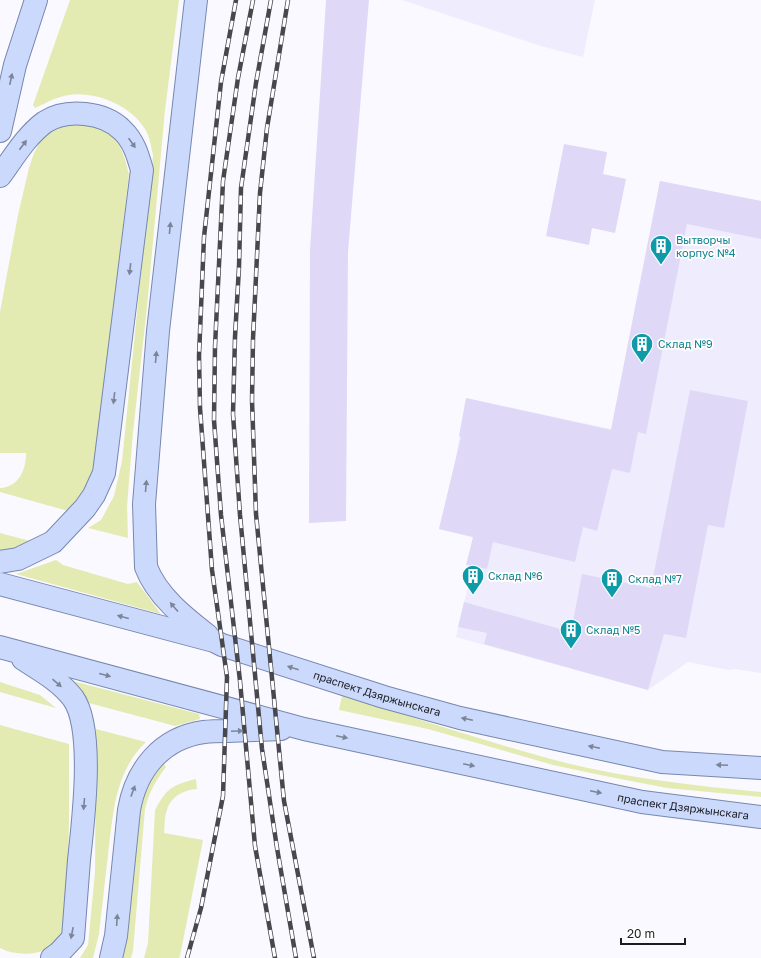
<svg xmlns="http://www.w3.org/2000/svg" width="761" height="958" viewBox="0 0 761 958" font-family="'Golos Text',sans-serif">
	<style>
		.built { fill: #efecfd }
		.green { fill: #e4ebb2 }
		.building { fill: #dfd9f7 }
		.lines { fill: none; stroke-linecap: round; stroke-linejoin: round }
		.primary-casing { stroke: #7787ae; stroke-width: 24 }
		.primary { stroke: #cbdafc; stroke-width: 22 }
		.rail-casing { stroke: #48474d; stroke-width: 4.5 }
		.rail { stroke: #fff; stroke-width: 3; stroke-dasharray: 9; stroke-linecap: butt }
		.oneway { fill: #7c8499 }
		.labels { text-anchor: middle; stroke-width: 3.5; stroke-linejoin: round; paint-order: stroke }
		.culture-label { font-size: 11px; fill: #0d838f; stroke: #fff; text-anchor: start }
		.street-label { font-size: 11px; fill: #1b1b20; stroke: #fff }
	</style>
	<rect width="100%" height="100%" fill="#faf9ff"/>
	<g class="built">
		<polygon points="402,0 595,0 583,57 541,46"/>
		<polygon points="660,181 761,201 761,673 735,669 729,670 688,662 648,690 456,637 479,539 439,529 455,463 466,398 611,429"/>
	</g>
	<g class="green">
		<path d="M 70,0 L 179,0 L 165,110 L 147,307 L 133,432 L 127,506 L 128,538 L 88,528 L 101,520 L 114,496 L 122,461 L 153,155 C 151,147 150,137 145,129 C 130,104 91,89 64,96 C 54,98 44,104 35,108 L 33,105 Z"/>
		<path d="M 67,123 C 76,124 94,124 101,127 C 119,133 125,158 129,174 L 95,471 L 87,492 L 68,511 L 0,492 L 0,488 C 19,487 26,470 26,453 L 0,453 L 0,312 L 18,215 L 29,168 L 34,153 L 40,141 L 47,132 Z"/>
		<polygon points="0,533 34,542 0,554"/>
		<polygon points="56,560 63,565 128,584 137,582 161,614 16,574"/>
		<polygon points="65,679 199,714 200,719 175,726 85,702"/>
		<polygon points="0,682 40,695 56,708 0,692"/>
		<path d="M 342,695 C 412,717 481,740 551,759 C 620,778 691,785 761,792 L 761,797 L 667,788 L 605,776 L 553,765 L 428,729 L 339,710 Z"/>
		<path d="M 0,725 L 69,744 C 69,795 70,845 66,896 C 66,905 66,926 63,933 C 54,956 19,958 0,948 Z"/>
		<path d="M 96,729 L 146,742 C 115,771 113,814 108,855 C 105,881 102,907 99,934 L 93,958 L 80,958 L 88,945 L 95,872 Z"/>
		<path d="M 161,759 L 166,767 C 156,780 149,792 145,809 L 133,951 L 131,958 L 120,958 L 129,923 L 135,804 Z"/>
		<path d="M 196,779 L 197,789 C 184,790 171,796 167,810 C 164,817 165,826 164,833 L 203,840 L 180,956 L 179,958 L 144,958 L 148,943 L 155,810 C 167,788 172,785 196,779 Z"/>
	</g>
	<g class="building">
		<polygon points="326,0 369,0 348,252 346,521 309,523 310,250"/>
		<polygon points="564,144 607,152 603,174 626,179 615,233 592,228 589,245 546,236"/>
		<polygon points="660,181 761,201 761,239 687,224 646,434 638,432 630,473 612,469 597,531 583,527 575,562 493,542 487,569 466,565 473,537 439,529 461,437 459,436 466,398 611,430"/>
		<polygon points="690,390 748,401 724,528 708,525 686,638 664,634 648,690 484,644 487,633 458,627 464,602 571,632 582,574 651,588"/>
	</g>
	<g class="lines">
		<g class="primary-casing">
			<g id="primary">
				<path d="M 196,0 L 158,331 L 144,504 L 146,567 C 157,596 184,617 207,635"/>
				<polyline points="0,131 15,65 36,0"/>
				<path d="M 0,176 C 14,157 26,136 45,122 C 67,108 104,112 122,130 C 134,141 138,156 142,170 L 104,473 L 94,495 L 85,508 L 53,542 L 18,559 L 0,562"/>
				<path id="s1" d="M 0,584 L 214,641 L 222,645 L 384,697 L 460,718 L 662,762 L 761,768"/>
				<path id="s2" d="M 0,647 L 304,729 L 642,802 L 761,817"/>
				<path d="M 23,659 C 40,670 60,681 73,698 C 95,729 83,822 79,860 C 77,886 75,912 73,938 L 59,953 L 52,958"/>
				<path d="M 111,958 L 116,936 L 129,810 C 136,770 161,738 204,732 C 212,731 220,731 228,731 C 246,730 263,730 281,729"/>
			</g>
		</g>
		<use href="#primary" class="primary"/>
		<g class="rail-casing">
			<g id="rail">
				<polyline points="253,0 238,78 223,181 215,347 214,420 221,515 240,681 255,846 275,958"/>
				<polyline points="271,0 256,83 241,188 239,267 235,337 233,414 240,515 262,749 277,848 296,958"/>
				<polyline points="288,0 267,128 260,193 253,339 252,400 256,514 284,801 314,958"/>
				<polyline points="187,958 201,908 223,796 227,677 212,570 200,408 199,356 204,237 221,82 236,0"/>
			</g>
		</g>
		<use href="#rail" class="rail"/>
	</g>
	<defs><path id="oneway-solid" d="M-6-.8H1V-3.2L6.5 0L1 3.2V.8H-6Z"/></defs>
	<g class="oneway">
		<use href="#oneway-solid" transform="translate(11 79) rotate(-78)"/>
		<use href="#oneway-solid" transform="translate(132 143) rotate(55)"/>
		<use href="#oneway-solid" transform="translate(23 145) rotate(-53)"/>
		<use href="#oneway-solid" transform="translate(170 228) rotate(-84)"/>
		<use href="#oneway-solid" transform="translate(130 269) rotate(97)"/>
		<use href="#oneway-solid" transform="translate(156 357) rotate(-85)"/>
		<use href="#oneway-solid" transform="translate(114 398) rotate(97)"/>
		<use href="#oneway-solid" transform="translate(146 486) rotate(-85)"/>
		<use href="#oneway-solid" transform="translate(174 607) rotate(-131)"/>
		<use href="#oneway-solid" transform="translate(123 617) rotate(-165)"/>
		<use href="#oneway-solid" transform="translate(293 668) rotate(-162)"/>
		<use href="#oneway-solid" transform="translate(105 675) rotate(15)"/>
		<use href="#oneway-solid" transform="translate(57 683) rotate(41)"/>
		<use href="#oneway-solid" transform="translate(467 719) rotate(-168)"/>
		<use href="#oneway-solid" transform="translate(237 731) rotate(-2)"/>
		<use href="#oneway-solid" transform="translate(342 737) rotate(12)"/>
		<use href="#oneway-solid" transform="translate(594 747) rotate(-168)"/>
		<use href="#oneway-solid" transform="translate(469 765) rotate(12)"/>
		<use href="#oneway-solid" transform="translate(722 765) rotate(-177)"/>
		<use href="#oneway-solid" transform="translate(133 791) rotate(-70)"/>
		<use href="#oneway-solid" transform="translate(596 792) rotate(12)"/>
		<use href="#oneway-solid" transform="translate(84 804) rotate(95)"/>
		<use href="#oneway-solid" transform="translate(117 920) rotate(-86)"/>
		<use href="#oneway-solid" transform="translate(72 933) rotate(101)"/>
	</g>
	<defs>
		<g id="building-pin" transform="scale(1.15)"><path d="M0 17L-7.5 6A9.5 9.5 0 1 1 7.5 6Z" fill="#0f9aa8" stroke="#fff"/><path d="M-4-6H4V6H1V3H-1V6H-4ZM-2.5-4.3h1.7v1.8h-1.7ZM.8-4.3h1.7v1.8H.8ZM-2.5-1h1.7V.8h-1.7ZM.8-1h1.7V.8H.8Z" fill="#fff"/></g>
	</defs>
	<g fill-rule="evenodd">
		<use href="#building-pin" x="661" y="246"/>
		<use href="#building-pin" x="642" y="344"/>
		<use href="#building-pin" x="473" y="576"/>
		<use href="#building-pin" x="612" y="579"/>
		<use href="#building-pin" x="571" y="630"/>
	</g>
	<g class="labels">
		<g class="culture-label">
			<text x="676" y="244">Вытворчы<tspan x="676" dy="13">корпус №4</tspan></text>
			<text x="658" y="348">Склад №9</text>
			<text x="488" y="580">Склад №6</text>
			<text x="628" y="583">Склад №7</text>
			<text x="586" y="634">Склад №5</text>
		</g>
		<g class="street-label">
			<text dy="4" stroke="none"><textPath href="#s1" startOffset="393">праспект Дзяржынскага</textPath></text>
			<text dy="4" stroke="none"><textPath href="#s2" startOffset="702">праспект Дзяржынскага</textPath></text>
		</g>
	</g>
	<path d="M621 938v6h64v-6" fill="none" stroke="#1b1b20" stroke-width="2"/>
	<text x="627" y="938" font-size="12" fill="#1b1b20" stroke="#ffffff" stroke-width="3" paint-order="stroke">20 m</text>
</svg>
